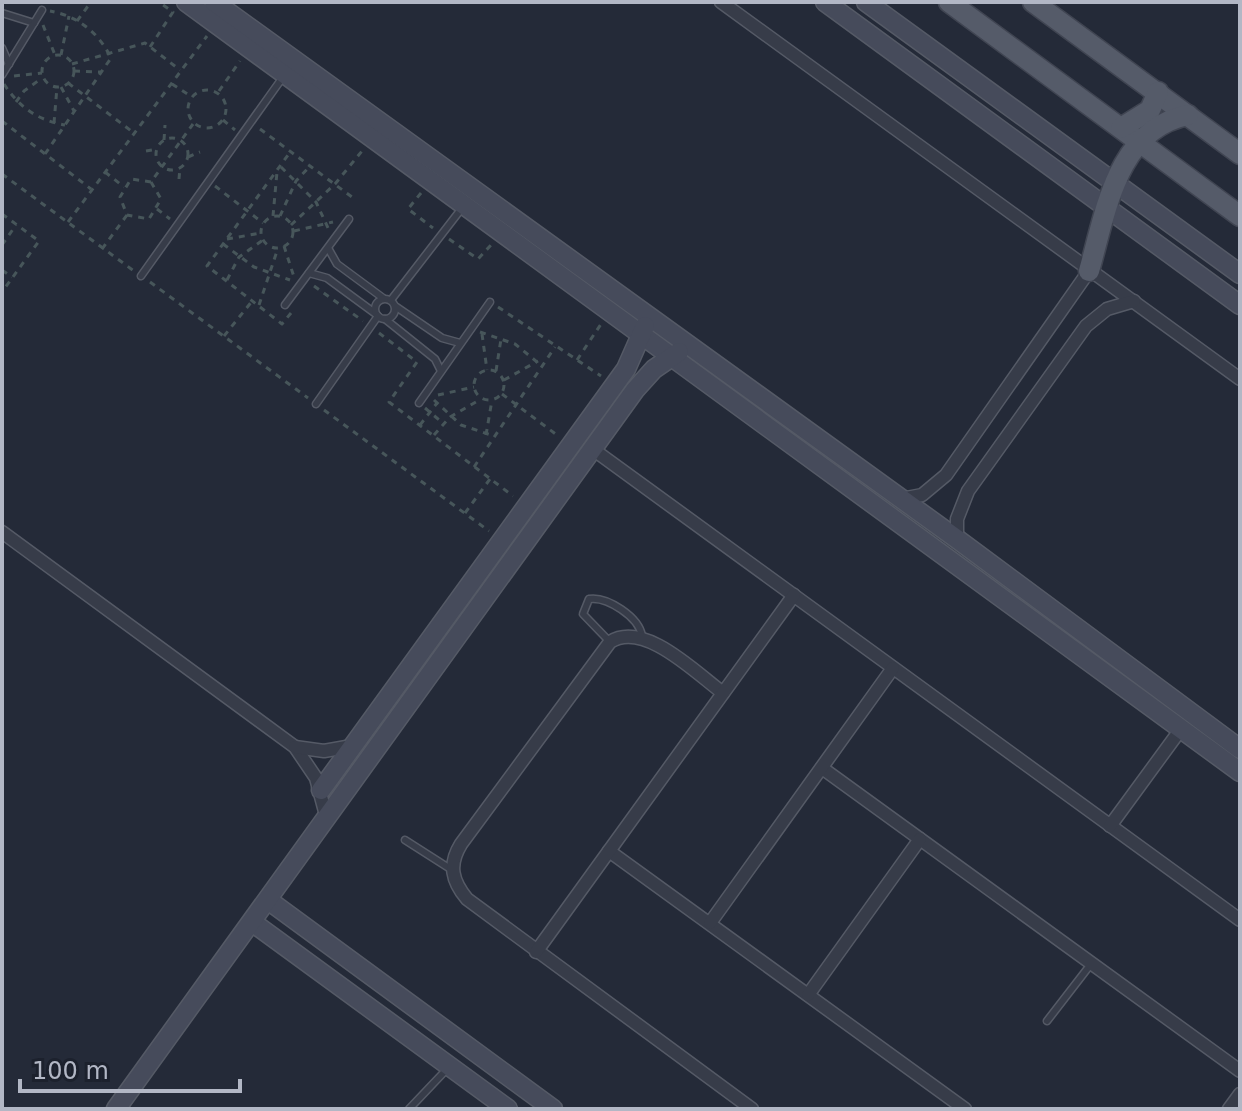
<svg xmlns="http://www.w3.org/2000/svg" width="1242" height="1111" viewBox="0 0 1242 1111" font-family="'DejaVu Sans',sans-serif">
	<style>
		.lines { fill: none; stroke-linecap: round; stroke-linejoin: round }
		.lane-casing { stroke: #555a66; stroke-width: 9 }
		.street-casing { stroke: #555a66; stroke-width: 15 }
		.secondary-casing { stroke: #555a66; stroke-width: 21 }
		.primary-casing { stroke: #404552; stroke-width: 23 }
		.path { stroke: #47565a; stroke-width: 3; stroke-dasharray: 6 6; stroke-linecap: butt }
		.lane { stroke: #373c49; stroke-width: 6 }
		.street { stroke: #373c49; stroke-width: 12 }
		.secondary { stroke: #464b5b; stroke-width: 18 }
		.primary { stroke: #555b69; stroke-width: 20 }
	</style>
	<rect width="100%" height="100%" fill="#242a38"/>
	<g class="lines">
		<g class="lane-casing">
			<g id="lane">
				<polyline points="2,13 34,23"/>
				<polyline points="2,48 9,64"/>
				<polyline points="2,75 42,10"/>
				<polyline points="328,248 337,264 383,298"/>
				<polyline points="309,273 327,278 376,314"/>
				<polyline points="141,276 283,77"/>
				<circle cx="385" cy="309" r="10"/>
				<polyline points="391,300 462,208"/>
				<polyline points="285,305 349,219"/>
				<polyline points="395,306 442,338 460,343"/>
				<polyline points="385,319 435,359 441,371"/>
				<polyline points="419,403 490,302"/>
				<polyline points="316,404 378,316"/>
				<path d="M 610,642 L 583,614 L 589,599 C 607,596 639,617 642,636"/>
				<polyline points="405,840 452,870"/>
				<polyline points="1047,1021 1091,964"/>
				<polyline points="409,1109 447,1069"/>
			</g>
		</g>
		<g class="street-casing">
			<g id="street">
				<polyline points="721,2 1240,379"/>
				<polyline points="594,450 1240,920"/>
				<polyline points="901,499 922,495 946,475 1089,271"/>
				<polyline points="2,532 295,747 316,778 327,819"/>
				<polyline points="957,539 957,519 968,491 1086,326 1107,309 1134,301"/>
				<path d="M 723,693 C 696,673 644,620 610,642 L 461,844 C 448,865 452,881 467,899 L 752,1109"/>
				<polyline points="295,747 324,751 352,746"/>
				<polyline points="822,768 1240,1071"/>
				<polyline points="1110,826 1181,729"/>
				<polyline points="609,851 965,1109"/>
				<polyline points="710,923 893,668"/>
				<polyline points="536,952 794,595"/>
				<polyline points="808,995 920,839"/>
				<polyline points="1229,1109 1240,1094"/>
			</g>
		</g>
		<g class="secondary-casing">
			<g id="secondary">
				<polyline points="186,2 1240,772"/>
				<polyline points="214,2 957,539 1240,749"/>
				<polyline points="825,2 1240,305"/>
				<polyline points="866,2 1240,274"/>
				<polyline points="321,790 626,369 645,326"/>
				<polyline points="268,900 553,1109"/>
				<polyline points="252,922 508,1109"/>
				<polyline points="116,1109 635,390 654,369 679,352"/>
			</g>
		</g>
		<g class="primary-casing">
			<g id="primary">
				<polyline points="949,2 1240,216"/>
				<polyline points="1033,2 1240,154"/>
				<polyline points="1121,128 1150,110 1158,92"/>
				<path d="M 1089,271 C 1106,211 1117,129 1188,115"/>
			</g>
		</g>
		<g class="path">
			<polyline points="77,21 91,2"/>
			<polyline points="43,25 55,55"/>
			<polyline points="150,47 173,12 159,2"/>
			<polyline points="61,55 69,16"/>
			<circle cx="58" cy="71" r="16"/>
			<polyline points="72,64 145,43 180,70"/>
			<polyline points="74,71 101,72"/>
			<polyline points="14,76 42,73"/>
			<polyline points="68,83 134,133"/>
			<path d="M 4,84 C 19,107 37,120 65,125"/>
			<polyline points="172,84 192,97"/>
			<polyline points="61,87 74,111"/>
			<circle cx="207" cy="109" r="19"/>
			<polyline points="219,91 240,61"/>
			<polyline points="16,102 24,91 42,78"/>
			<polyline points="223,120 235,130"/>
			<polyline points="2,121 91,189"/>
			<polyline points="54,123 57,87"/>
			<polyline points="260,129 356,200"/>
			<circle cx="172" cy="154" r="16"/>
			<polyline points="164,140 165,125"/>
			<polyline points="146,151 157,149"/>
			<path d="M 45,154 L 111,58 C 99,33 78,16 50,11"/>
			<polyline points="188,157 200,152"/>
			<polyline points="281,167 316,202 329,230"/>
			<polyline points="105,172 124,187"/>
			<polyline points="2,174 134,271"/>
			<polyline points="179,179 180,167"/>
			<polyline points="151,182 161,199 149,219 127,215 120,197 131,179 151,182 193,124"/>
			<polyline points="215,186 263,223"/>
			<polyline points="421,193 408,209 433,228"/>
			<polyline points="157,209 170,219"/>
			<polyline points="2,214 39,241 2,292"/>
			<polyline points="273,216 277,172"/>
			<polyline points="280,216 296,181 310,166"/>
			<circle cx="277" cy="232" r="16"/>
			<polyline points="68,222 207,36"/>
			<polyline points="291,225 335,184 362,151"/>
			<polyline points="294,231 333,222"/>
			<polyline points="227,239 261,233"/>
			<polyline points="449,239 478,259 491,245"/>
			<polyline points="223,244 254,267 290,280"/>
			<polyline points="2,245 16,225"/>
			<polyline points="284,246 294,277"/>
			<polyline points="102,249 127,215"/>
			<polyline points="2,270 12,277"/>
			<polyline points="227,280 239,257 263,240"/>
			<polyline points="150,282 308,398"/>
			<polyline points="314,286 363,321"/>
			<polyline points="259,305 278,248"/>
			<polyline points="498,307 601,376"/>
			<polyline points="291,313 282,324 207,266 291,151"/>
			<polyline points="480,332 515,344 542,366"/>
			<polyline points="379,333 417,362 389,402 513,496"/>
			<polyline points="482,334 487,370"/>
			<polyline points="224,336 253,300"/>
			<polyline points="577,360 601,324"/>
			<circle cx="489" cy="385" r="15"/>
			<polyline points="496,371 501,339"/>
			<polyline points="504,380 538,361"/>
			<polyline points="502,394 557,435"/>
			<polyline points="438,395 474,387"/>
			<polyline points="434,400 461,425 494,436"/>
			<polyline points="425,408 444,424"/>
			<polyline points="324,410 489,531"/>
			<polyline points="420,425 437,403"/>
			<polyline points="434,435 450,417 481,399"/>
			<polyline points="486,435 492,400"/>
			<polyline points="474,467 555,347"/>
			<polyline points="465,513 490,479"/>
		</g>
		<use href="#lane" class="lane"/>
		<use href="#street" class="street"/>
		<use href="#secondary" class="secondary"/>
		<use href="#primary" class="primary"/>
	</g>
	<rect width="1242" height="1111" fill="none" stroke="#b2b7c5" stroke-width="8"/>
	<path d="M20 1079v12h220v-12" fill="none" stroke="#b2b7c5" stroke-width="4"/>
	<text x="32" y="1079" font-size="24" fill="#b2b7c5" stroke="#1c212d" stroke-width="6" paint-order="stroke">100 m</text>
</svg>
